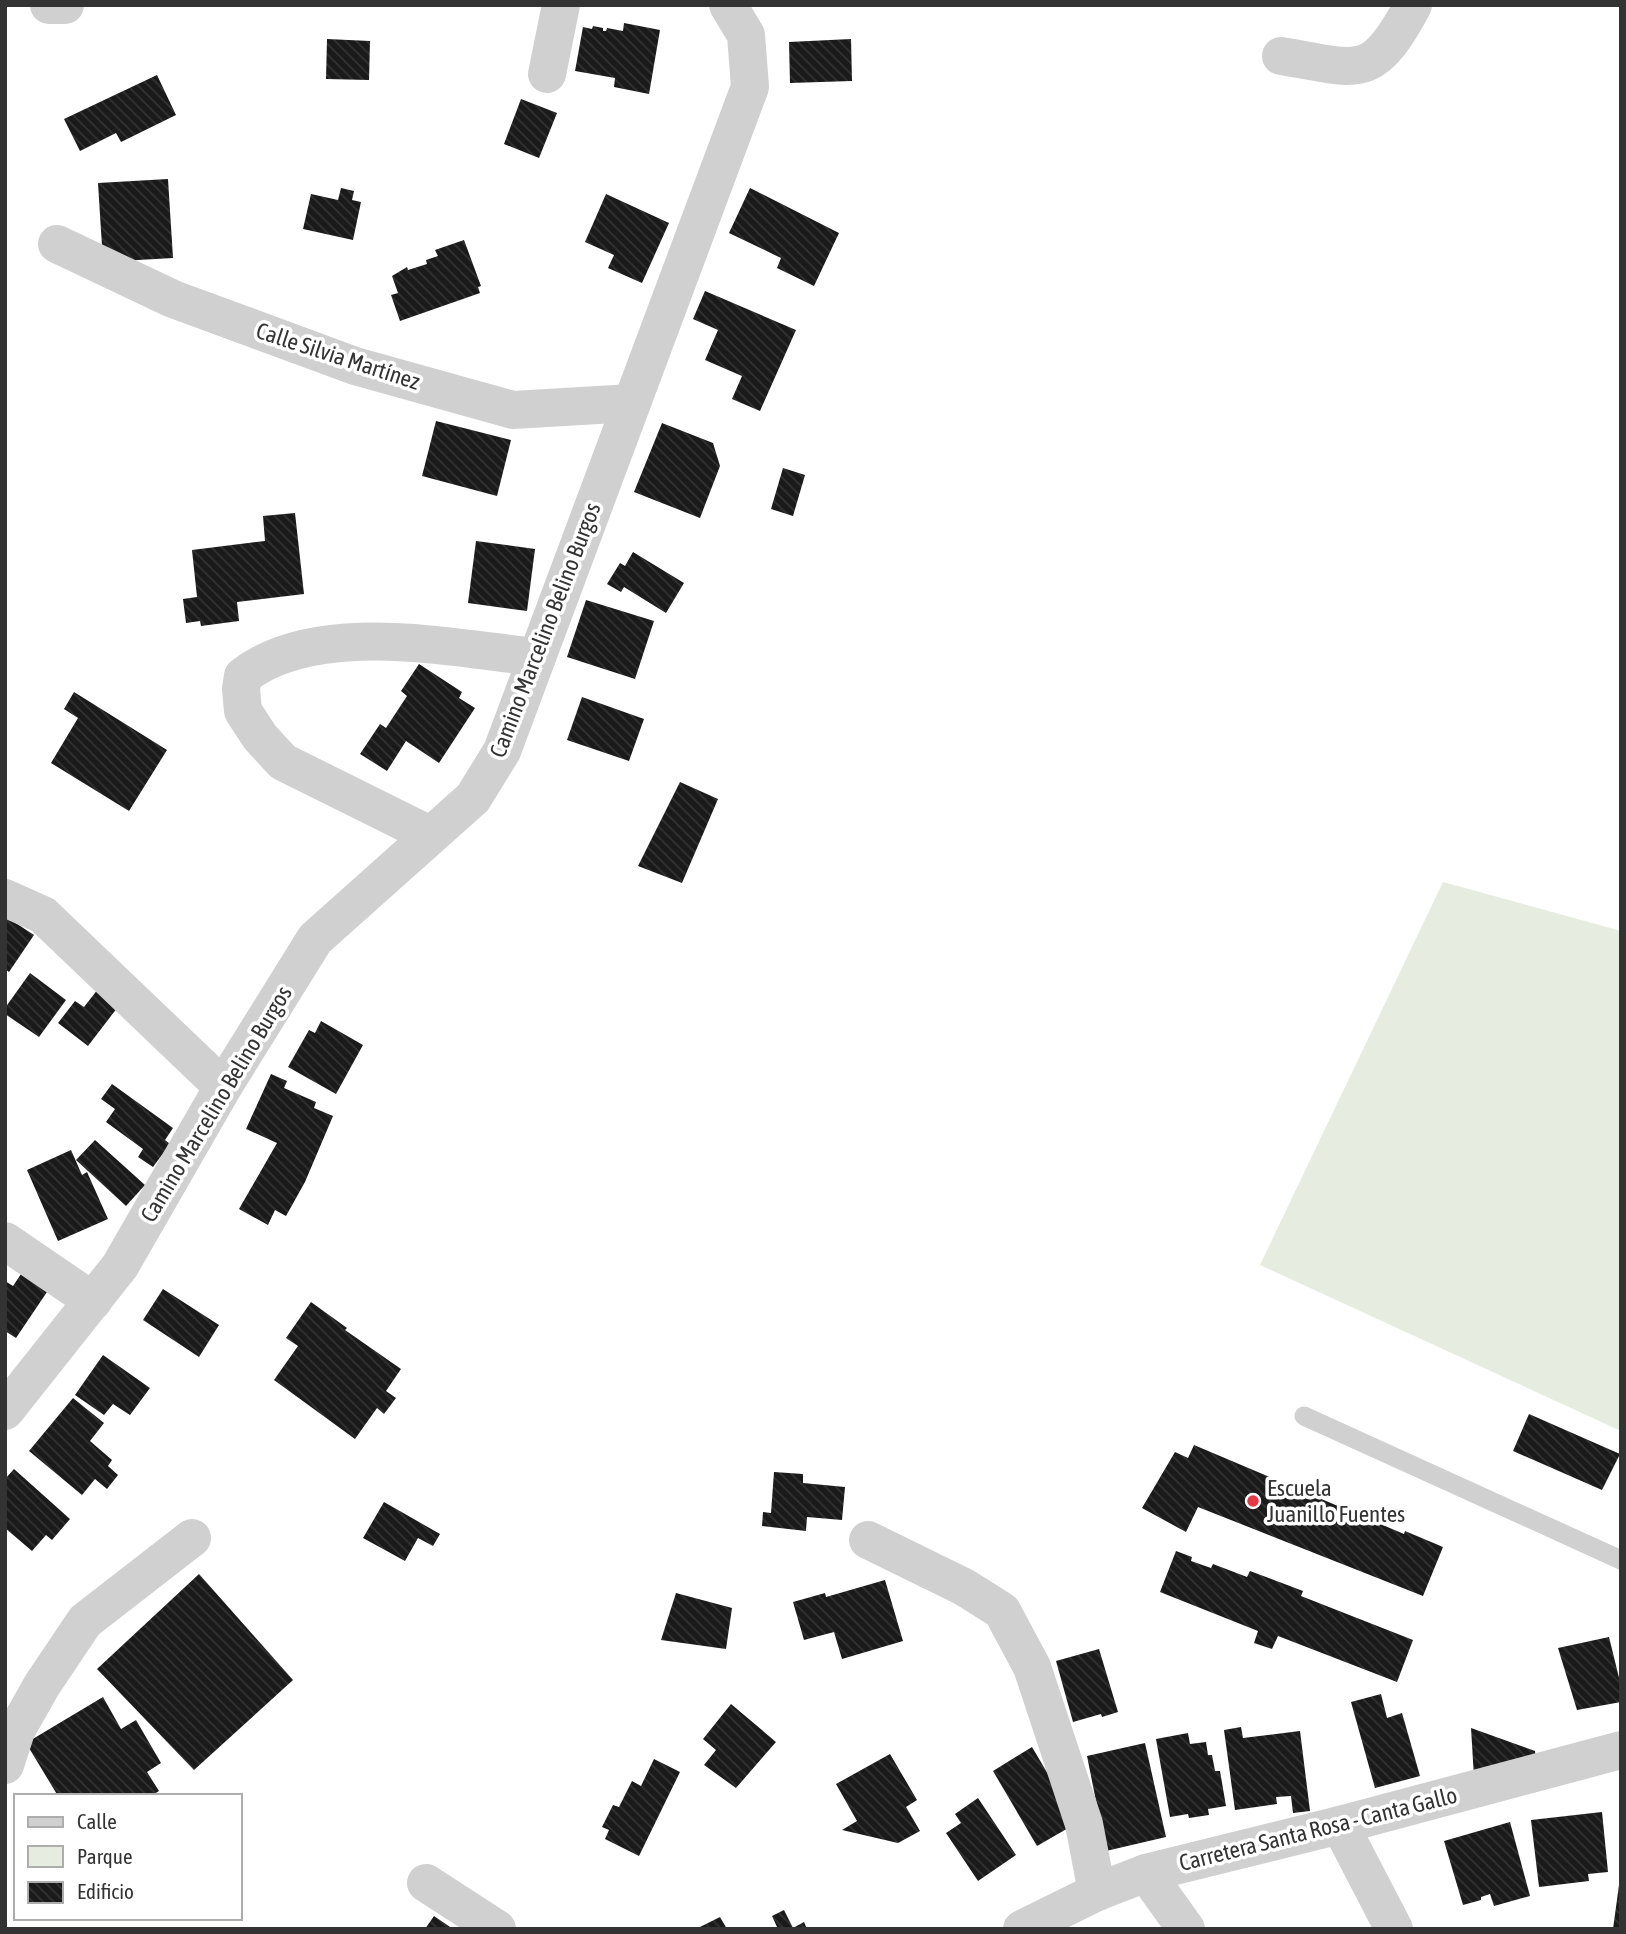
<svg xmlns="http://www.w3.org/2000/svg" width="1626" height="1934" viewBox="0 0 1626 1934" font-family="'Asap Condensed',sans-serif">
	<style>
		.green { fill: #e6ecdf }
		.building { fill: url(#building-back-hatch) }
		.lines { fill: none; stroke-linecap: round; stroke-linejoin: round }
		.lane { stroke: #d0d0d0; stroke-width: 19 }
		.street { stroke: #d0d0d0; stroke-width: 38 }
		.poi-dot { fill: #e63946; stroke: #fff; stroke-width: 2.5 }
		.labels { text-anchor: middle; stroke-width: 7; stroke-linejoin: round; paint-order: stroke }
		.street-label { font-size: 23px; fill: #333; stroke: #fff }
		.poi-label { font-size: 23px; fill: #333; stroke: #fff; text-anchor: start }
	</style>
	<defs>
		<pattern id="building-back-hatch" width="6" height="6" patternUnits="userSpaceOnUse" patternTransform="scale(1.75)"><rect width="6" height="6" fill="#1a1a1a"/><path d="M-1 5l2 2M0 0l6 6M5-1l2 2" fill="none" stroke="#333"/></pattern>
	</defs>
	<rect width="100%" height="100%" fill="#fff"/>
	<polygon class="green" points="1443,882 1621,931 1621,1431 1260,1265"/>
	<g class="building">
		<polygon points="624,23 660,30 649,94 614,87 615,78 575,71 583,27 592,29 593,26 603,28 603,31 606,31 607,28 623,31"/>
		<polygon points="327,39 370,41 369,80 326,79"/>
		<polygon points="851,39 852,81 790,83 789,42"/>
		<polygon points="157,75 176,115 121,142 116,133 80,151 64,119"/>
		<polygon points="521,99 557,113 539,158 504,144"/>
		<polygon points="168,179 173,258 103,262 98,183"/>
		<polygon points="341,188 354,191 352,200 361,202 353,240 303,229 311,194 338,200"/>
		<polygon points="750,188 839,233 814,286 777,268 781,258 729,233"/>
		<polygon points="606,194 669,223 642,283 608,268 614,255 585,242"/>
		<polygon points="464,240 481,286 478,287 480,293 400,321 391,295 398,293 392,276 407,267 408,270 427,264 426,260 438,256 435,250"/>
		<polygon points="705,291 796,330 760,411 732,399 742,376 705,360 718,330 693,319"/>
		<polygon points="436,421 511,440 497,496 422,476"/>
		<polygon points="662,423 713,443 720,466 700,518 634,492"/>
		<polygon points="783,468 805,475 793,516 771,509"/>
		<polygon points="295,513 304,594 237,602 239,621 201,626 200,621 186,623 183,599 197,597 192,550 265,541 263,516"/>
		<polygon points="476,541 535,549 527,611 468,603"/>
		<polygon points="633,552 684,583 666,613 624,587 621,592 607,584 620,563 625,566"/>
		<polygon points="586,600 654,621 635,679 567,657"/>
		<polygon points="419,664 462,692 459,698 475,708 439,763 406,741 387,771 360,754 380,724 386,728 407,696 401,691"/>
		<polygon points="74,692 167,750 129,811 51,763 78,718 64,709"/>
		<polygon points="582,697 644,719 629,761 567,740"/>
		<polygon points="680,782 718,799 682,883 638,866"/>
		<polygon points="5,916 34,935 9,972 5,969"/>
		<polygon points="30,973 66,1000 39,1037 5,1014 5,1008"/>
		<polygon points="102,984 124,999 88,1046 58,1023 75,1001 84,1007"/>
		<polygon points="321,1021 363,1045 336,1094 288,1067 309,1030 315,1033"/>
		<polygon points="271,1074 287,1081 284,1088 316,1102 314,1108 333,1116 305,1182 286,1216 275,1210 268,1225 239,1209 277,1143 246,1129"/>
		<polygon points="112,1084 173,1128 165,1140 170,1144 153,1167 138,1157 143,1149 106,1122 115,1109 101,1099"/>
		<polygon points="95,1140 145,1185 126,1206 76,1160"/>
		<polygon points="71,1150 82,1175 87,1172 108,1219 58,1241 27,1170"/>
		<polygon points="23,1271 49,1289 16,1338 5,1331 5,1281 13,1286"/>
		<polygon points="163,1289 219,1325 199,1357 143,1320"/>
		<polygon points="311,1302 347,1328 345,1330 401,1369 386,1391 396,1398 384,1414 377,1408 355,1439 274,1380 298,1346 286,1338"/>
		<polygon points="103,1355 150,1388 130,1415 113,1404 104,1415 75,1395"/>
		<polygon points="73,1398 104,1423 90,1441 112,1460 108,1466 118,1475 107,1489 95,1479 82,1495 29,1451"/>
		<polygon points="1529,1414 1620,1454 1602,1490 1513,1451"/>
		<polygon points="1194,1445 1404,1534 1405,1531 1443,1547 1423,1596 1198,1507 1186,1532 1142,1508 1175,1452 1188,1458"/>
		<polygon points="14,1469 70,1519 52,1540 46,1535 32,1551 5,1528 5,1479"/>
		<polygon points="774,1472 803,1474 803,1483 845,1487 842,1520 807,1517 806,1531 762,1526 763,1512 771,1513"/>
		<polygon points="384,1502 440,1534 433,1546 418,1538 405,1561 363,1538"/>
		<polygon points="1176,1551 1192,1557 1191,1561 1211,1568 1213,1564 1247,1577 1250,1571 1303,1591 1301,1596 1413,1640 1397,1682 1278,1636 1272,1649 1254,1643 1258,1631 1160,1592"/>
		<polygon points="199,1574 293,1680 194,1770 97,1669"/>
		<polygon points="885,1580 903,1641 842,1659 834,1632 804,1640 793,1602 825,1593 826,1597"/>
		<polygon points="676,1593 732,1608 726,1649 661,1640"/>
		<polygon points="1609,1637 1621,1686 1621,1702 1577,1710 1558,1648"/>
		<polygon points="1099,1649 1118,1712 1102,1717 1101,1714 1073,1722 1056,1661"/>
		<polygon points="1381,1694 1387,1718 1402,1713 1420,1776 1375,1788 1351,1702"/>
		<polygon points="103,1697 121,1729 136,1720 161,1763 147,1772 159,1791 151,1796 58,1796 26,1743"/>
		<polygon points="731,1704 776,1742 736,1788 704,1765 716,1750 703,1739"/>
		<polygon points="1241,1727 1243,1738 1300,1731 1310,1811 1293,1813 1291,1796 1276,1797 1277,1804 1235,1810 1224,1730"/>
		<polygon points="1471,1728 1535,1751 1536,1763 1474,1777"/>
		<polygon points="1188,1733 1190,1744 1206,1742 1208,1755 1212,1755 1215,1771 1220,1771 1226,1806 1208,1809 1209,1815 1189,1818 1188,1814 1170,1817 1156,1739"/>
		<polygon points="1145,1743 1166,1837 1106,1851 1087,1756"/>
		<polygon points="1032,1747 1077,1823 1037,1846 993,1771"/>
		<polygon points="890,1754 917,1800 906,1807 920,1831 898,1843 842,1830 857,1821 836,1784"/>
		<polygon points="654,1759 680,1772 639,1856 605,1839 609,1830 602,1827 613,1805 619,1807 632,1781 641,1786"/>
		<polygon points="978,1798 1016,1855 978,1881 946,1833 961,1823 955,1814"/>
		<polygon points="1602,1812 1608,1872 1588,1874 1589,1881 1539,1887 1531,1820"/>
		<polygon points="1510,1822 1530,1896 1494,1906 1490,1894 1481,1897 1481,1900 1463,1905 1444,1841"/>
		<polygon points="1619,1885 1621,1929 1613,1929"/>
		<polygon points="784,1910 793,1928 804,1922 807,1929 772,1929 777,1927 772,1916"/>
		<polygon points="434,1916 453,1929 425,1929"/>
		<polygon points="720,1917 727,1929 696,1929"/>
	</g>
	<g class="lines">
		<polyline class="lane" points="1304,1416 1621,1560"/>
		<g class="street">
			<polyline points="49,5 65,5"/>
			<path d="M 1281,56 C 1358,68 1371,84 1413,5"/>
			<polyline points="547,74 561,5"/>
			<polyline points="57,244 173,299 355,366 513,410 632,403"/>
			<path d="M 430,835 L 283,762 L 260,737 L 243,711 L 241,689 L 243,676 C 317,619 450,648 537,657"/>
			<polyline points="5,898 43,915 223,1087"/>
			<polyline points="5,1241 93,1301"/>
			<polyline points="5,1411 120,1266 223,1087 315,939 473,798 502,751 750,87 746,35 728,5"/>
			<polyline points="868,1540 964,1587 1002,1611 1032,1667 1084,1824 1097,1892"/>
			<polyline points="5,1765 16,1731 42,1685 85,1621 192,1538"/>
			<polyline points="1340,1825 1394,1929"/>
			<polyline points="1146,1873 1186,1929"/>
			<polyline points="426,1883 497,1929"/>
			<polyline points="1022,1929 1097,1892 1146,1873 1340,1825 1621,1750"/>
		</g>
	</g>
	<circle class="poi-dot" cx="1253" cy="1501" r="7"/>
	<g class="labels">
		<g class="street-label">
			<text transform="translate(338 356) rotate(18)" y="8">Calle Silvia Martínez</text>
			<text transform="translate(545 630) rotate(-69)" y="8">Camino Marcelino Belino Burgos</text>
			<text transform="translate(216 1104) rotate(-59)" y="8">Camino Marcelino Belino Burgos</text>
			<text transform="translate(1318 1829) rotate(-14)" y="8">Carretera Santa Rosa - Canta Gallo</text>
		</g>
		<g class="poi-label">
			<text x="1267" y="1496">Escuela<tspan x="1267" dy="26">Juanillo Fuentes</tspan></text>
		</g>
	</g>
	<rect width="1626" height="1934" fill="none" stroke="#333333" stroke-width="14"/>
	<rect x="14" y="1794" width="228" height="126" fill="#ffffff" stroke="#adadad" stroke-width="2"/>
	<rect x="28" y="1817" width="35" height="10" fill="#d0d0d0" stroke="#adadad" stroke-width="2"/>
	<text x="77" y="1829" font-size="21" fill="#333333">Calle</text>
	<rect x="28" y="1846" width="35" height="21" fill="#e6ecdf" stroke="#adadad" stroke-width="2"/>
	<text x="77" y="1864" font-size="21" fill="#333333">Parque</text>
	<rect x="28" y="1882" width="35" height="21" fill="url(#building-back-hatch)" stroke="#adadad" stroke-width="2"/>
	<text x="77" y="1899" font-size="21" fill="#333333">Edificio</text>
</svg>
